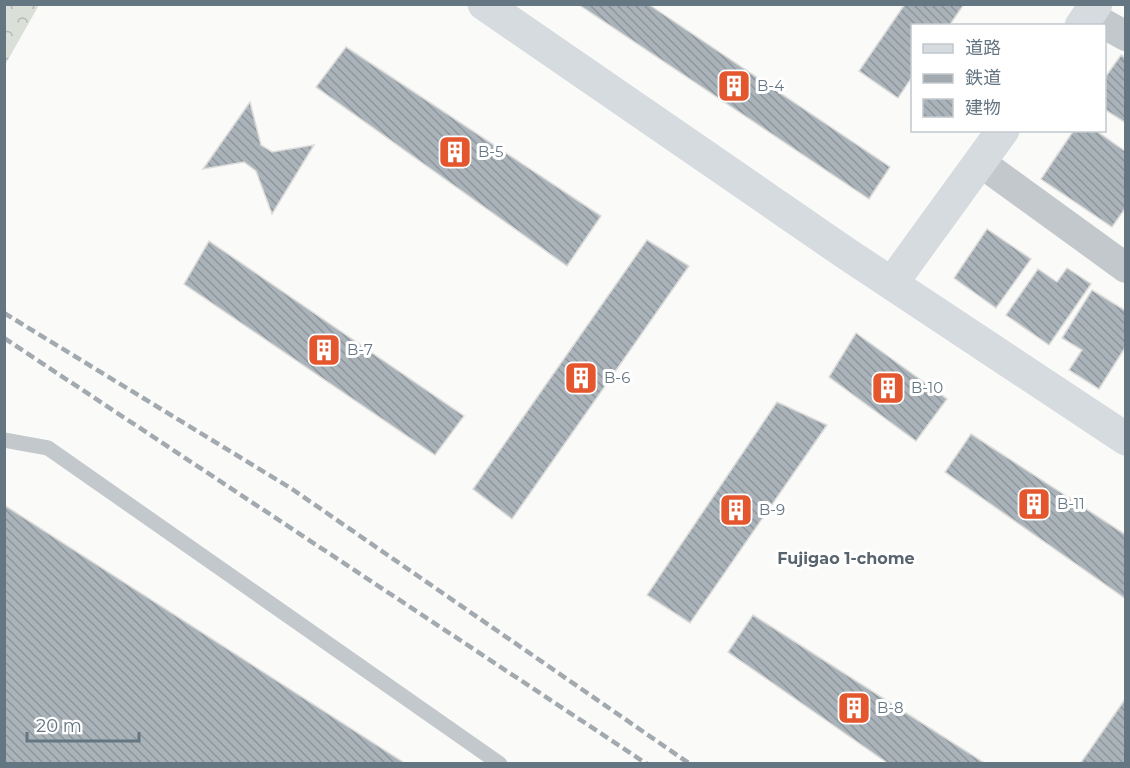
<svg xmlns="http://www.w3.org/2000/svg" width="1130" height="768" viewBox="0 0 1130 768" font-family="Montserrat,'Noto Sans JP',sans-serif">
	<style>
		.park { fill: url(#park-crowns) }
		.building { fill: url(#building-back-hatch); stroke: #dcdcda; stroke-width: 1.5 }
		.lines { fill: none; stroke-linecap: round; stroke-linejoin: round }
		.lane { stroke: #c3c8cc; stroke-width: 15 }
		.street { stroke: #c3c8cc; stroke-width: 30 }
		.secondary { stroke: #d6dbdf; stroke-width: 33 }
		.rail { stroke: #a2aab0; stroke-width: 4.5; stroke-dasharray: 9 4.5; stroke-linecap: butt }
		.labels { text-anchor: middle; stroke-width: 6; stroke-linejoin: round; paint-order: stroke }
		.poi-label { font-size: 15px; fill: #657683; stroke: #fff; text-anchor: start }
		.neighbourhood-label { font-size: 16px; font-weight: bold; fill: #57646e; stroke: #fff }
	</style>
	<defs>
		<pattern id="park-crowns" width="20" height="18" patternUnits="userSpaceOnUse" patternTransform="scale(1.5)"><rect width="20" height="18" fill="#dadfd7"/><path d="M2 6a3 3 0 1 1 6 0M12 15a3 3 0 1 1 6 0" fill="none" stroke="#b4b9b4"/></pattern>
		<pattern id="building-back-hatch" width="6" height="6" patternUnits="userSpaceOnUse" patternTransform="scale(1.5)"><rect width="6" height="6" fill="#aab3b9"/><path d="M-1 5l2 2M0 0l6 6M5-1l2 2" fill="none" stroke="#8e969c"/></pattern>
	</defs>
	<rect width="100%" height="100%" fill="#fafaf8"/>
	<polygon class="park" points="5,4 39,5 5,65 4,5"/>
	<g class="building">
		<polygon points="578,4 648,4 890,167 869,199"/>
		<polygon points="905,4 964,4 949,26 912,26 912,77 898,98 859,71"/>
		<polygon points="346,47 601,216 567,266 316,87"/>
		<polygon points="1121,55 1126,58 1126,123 1104,109 1104,79"/>
		<polygon points="250,102 261,145 272,152 314,145 272,214 256,171 244,162 203,169"/>
		<polygon points="1074,130 1095,130 1126,152 1126,207 1112,227 1041,179"/>
		<polygon points="987,229 1031,259 996,308 954,278"/>
		<polygon points="647,240 689,266 512,519 473,489"/>
		<polygon points="209,241 464,416 435,455 184,284"/>
		<polygon points="1067,268 1091,284 1049,345 1006,315 1038,269 1057,282"/>
		<polygon points="1092,290 1126,311 1126,346 1099,389 1069,370 1082,350 1062,338"/>
		<polygon points="856,333 947,399 916,441 829,377"/>
		<polygon points="777,402 827,425 690,623 647,595"/>
		<polygon points="971,434 1126,535 1126,599 945,472"/>
		<polygon points="4,505 406,764 4,764"/>
		<polygon points="753,615 986,764 889,764 728,652"/>
		<polygon points="1126,698 1126,764 1080,764"/>
	</g>
	<g class="lines">
		<polyline class="lane" points="4,440 48,448 500,764"/>
		<g class="street">
			<polyline points="1088,15 1126,36"/>
			<polyline points="980,162 1126,268"/>
		</g>
		<g class="secondary">
			<polyline points="484,4 847,254 1126,439"/>
			<polyline points="1081,26 1096,4"/>
			<polyline points="892,283 1003,130"/>
		</g>
		<g class="rail">
			<polyline points="4,313 292,489 690,764"/>
			<polyline points="4,338 647,764"/>
		</g>
	</g>
	<defs>
		<g id="building-square" transform="scale(1.725)"><rect x="-9" y="-9" width="18" height="18" rx="4" fill="#e4572e" stroke="#fff"/><path d="M-4-6H4V6H1V3H-1V6H-4ZM-2.5-4.3h1.7v1.8h-1.7ZM.8-4.3h1.7v1.8H.8ZM-2.5-1h1.7V.8h-1.7ZM.8-1h1.7V.8H.8Z" fill="#fff"/></g>
	</defs>
	<g fill-rule="evenodd">
		<use href="#building-square" x="734" y="86"/>
		<use href="#building-square" x="455" y="152"/>
		<use href="#building-square" x="324" y="350"/>
		<use href="#building-square" x="581" y="378"/>
		<use href="#building-square" x="888" y="388"/>
		<use href="#building-square" x="1034" y="504"/>
		<use href="#building-square" x="736" y="510"/>
		<use href="#building-square" x="854" y="708"/>
	</g>
	<g class="labels">
		<g class="poi-label">
			<text x="757" y="91">B-4</text>
			<text x="478" y="157">B-5</text>
			<text x="347" y="355">B-7</text>
			<text x="604" y="383">B-6</text>
			<text x="911" y="393">B-10</text>
			<text x="1057" y="509">B-11</text>
			<text x="759" y="515">B-9</text>
			<text x="877" y="713">B-8</text>
		</g>
		<g class="neighbourhood-label">
			<text x="846" y="564">Fujigao 1-chome</text>
		</g>
	</g>
	<rect width="1130" height="768" fill="none" stroke="#657683" stroke-width="12"/>
	<rect x="911" y="24" width="195" height="108" fill="#ffffff" stroke="#c1c8cd" stroke-width="1.5"/>
	<rect x="923" y="44" width="30" height="9" fill="#d6dbdf" stroke="#c1c8cd" stroke-width="1.5"/>
	<text x="965" y="54" font-size="18" fill="#657683">道路</text>
	<rect x="923" y="74" width="30" height="9" fill="#a2aab0" stroke="#c1c8cd" stroke-width="1.5"/>
	<text x="965" y="84" font-size="18" fill="#657683">鉄道</text>
	<rect x="923" y="99" width="30" height="18" fill="url(#building-back-hatch)" stroke="#c1c8cd" stroke-width="1.5"/>
	<text x="965" y="114" font-size="18" fill="#657683">建物</text>
	<path d="M27 732v9h112v-9" fill="none" stroke="#657683" stroke-width="3"/>
	<text x="36" y="732" font-size="18" fill="#657683" stroke="#ffffff" stroke-width="4.5" paint-order="stroke">20 m</text>
</svg>
